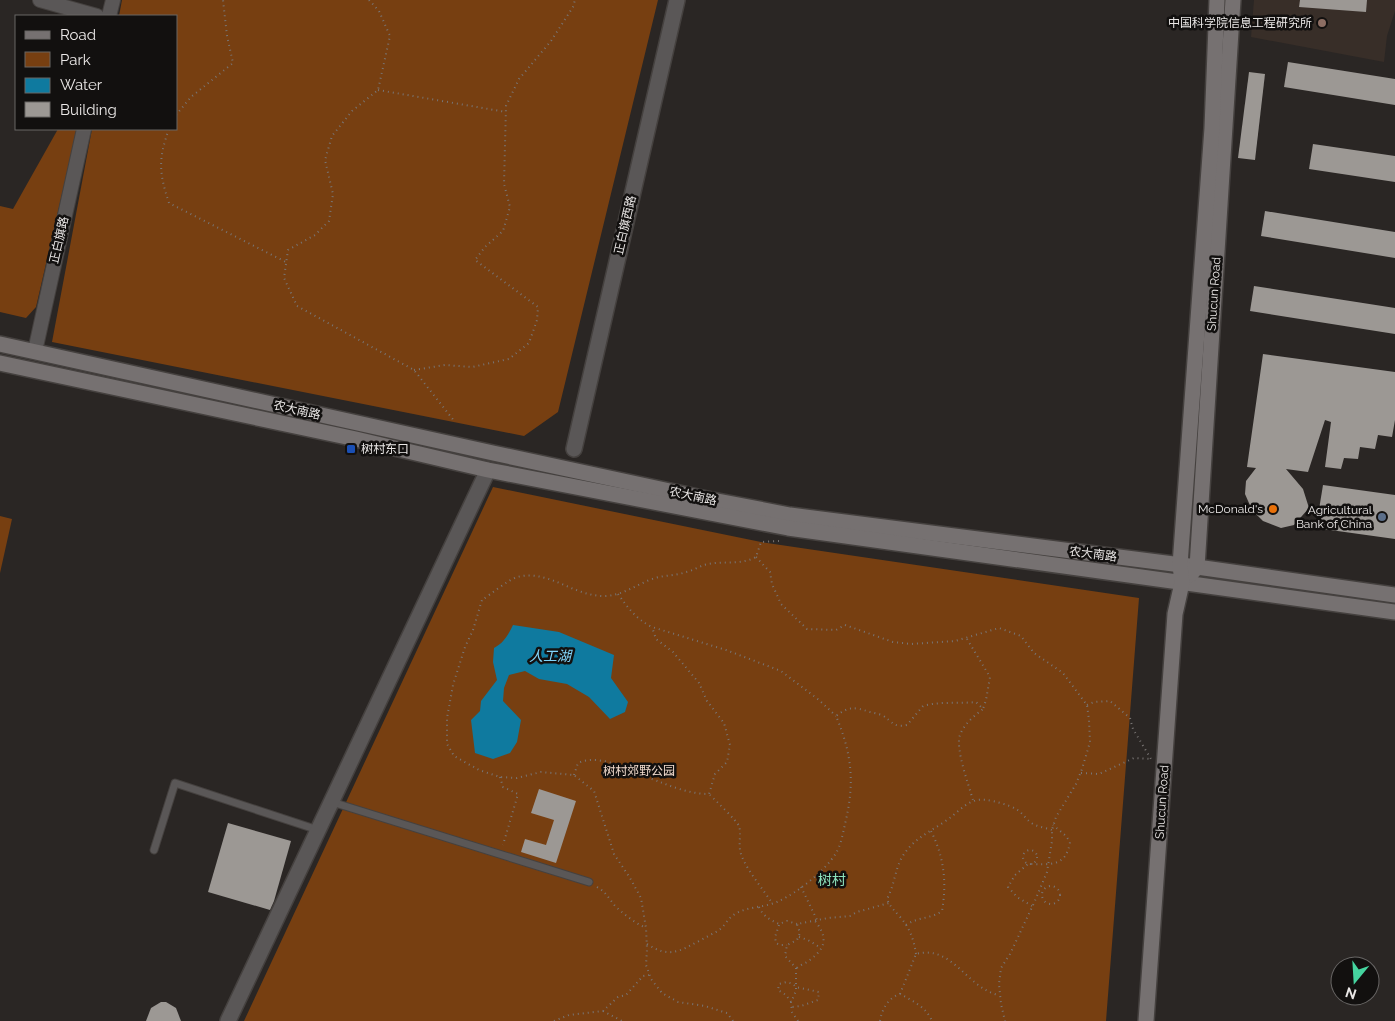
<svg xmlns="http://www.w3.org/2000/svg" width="1395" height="1021" viewBox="0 0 1395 1021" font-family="Raleway,'Noto Sans SC',sans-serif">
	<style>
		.built { fill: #382e28 }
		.green { fill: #773f11 }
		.water { fill: #0f7a9f }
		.building { fill: #9c9894 }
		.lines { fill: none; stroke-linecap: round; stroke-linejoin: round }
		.service-casing { stroke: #45413f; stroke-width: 9 }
		.minor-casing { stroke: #45413f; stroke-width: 16 }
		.tertiary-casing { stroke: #45413f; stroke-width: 18 }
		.secondary-casing { stroke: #45413f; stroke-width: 18 }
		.path { stroke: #797574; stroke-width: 2; stroke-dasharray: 1 4; stroke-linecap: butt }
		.service { stroke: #5a5757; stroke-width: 7 }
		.minor { stroke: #5a5757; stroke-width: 14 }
		.tertiary { stroke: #5a5757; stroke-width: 15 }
		.secondary { stroke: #767171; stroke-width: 15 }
		.education-dot { fill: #8d6e63; stroke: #12100f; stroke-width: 2 }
		.transit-dot { fill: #1a4fb4; stroke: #12100f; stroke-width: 2 }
		.food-dot { fill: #e8710a; stroke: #12100f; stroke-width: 2 }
		.service-dot { fill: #5c6f8a; stroke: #12100f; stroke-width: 2 }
		.labels { text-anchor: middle; stroke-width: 5; stroke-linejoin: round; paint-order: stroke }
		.poi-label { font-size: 12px; fill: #eae7e6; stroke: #12100f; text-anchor: end }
		.street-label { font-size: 12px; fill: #eae7e6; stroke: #12100f }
		.park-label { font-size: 12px; fill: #f3dcce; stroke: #12100f }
		.water-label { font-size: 14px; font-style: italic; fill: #82d4f9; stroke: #12100f }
		.neighbourhood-label { font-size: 14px; fill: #8de3bd; stroke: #12100f }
	</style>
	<rect width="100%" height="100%" fill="#2a2624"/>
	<polygon class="built" points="1254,0 1395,0 1395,11 1387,36 1384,62 1251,37"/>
	<g class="green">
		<polygon points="122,0 658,0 558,412 524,436 52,342 92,129 176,129 176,16 119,16"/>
		<polygon points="58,129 77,129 36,307 26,318 0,312 0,206 13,209"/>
		<polygon points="493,487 761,542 1139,598 1106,1021 244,1021"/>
		<polygon points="0,516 12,519 0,573"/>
	</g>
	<path class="water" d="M 513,625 L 559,632 L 614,655 L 611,678 L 628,702 L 625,712 L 610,719 L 589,697 L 567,684 L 539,679 L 525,671 L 509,675 L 504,688 L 503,701 L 521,720 L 517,742 L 510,753 L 493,759 L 475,753 L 471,720 L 480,711 L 481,701 L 497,680 L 493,662 L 494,648 C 504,643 508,635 513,625 Z"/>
	<g class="building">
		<polygon points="1300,0 1367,0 1366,12 1299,7"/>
		<polygon points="1288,62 1395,79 1395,105 1284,87"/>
		<polygon points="1249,72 1265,74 1255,160 1238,158"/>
		<polygon points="1313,144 1395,156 1395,182 1309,169"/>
		<polygon points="1265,211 1395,232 1395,258 1261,236"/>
		<polygon points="1254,286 1395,308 1395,334 1250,311"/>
		<polygon points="1263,354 1395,372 1395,420 1392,437 1378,435 1375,449 1360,447 1358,459 1344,458 1341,469 1325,467 1331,422 1325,420 1308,472 1286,469 1303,489 1309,508 1294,525 1281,528 1263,521 1252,510 1245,494 1246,481 1256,468 1247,467"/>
		<polygon points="1323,485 1395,495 1395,539 1316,528"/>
		<polygon points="539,789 576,801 556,863 521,852 525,839 546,845 554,820 531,813"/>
		<polygon points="228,823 291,841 274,901 270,910 208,892"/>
		<polygon points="161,1002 166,1002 176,1008 181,1021 146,1021 151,1008"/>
	</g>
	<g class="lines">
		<g class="service-casing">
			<g id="service">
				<polyline points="332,802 589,882"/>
				<polyline points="154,850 175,783 318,830"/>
			</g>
		</g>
		<g class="minor-casing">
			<g id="minor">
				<polyline points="40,0 97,16"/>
				<polyline points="109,16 113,0"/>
				<polyline points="35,351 84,129"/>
			</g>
		</g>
		<g class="tertiary-casing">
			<g id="tertiary">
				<polyline points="574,449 677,0"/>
				<polyline points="228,1021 488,470"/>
			</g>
		</g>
		<g class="secondary-casing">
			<g id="secondary">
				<polyline points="0,344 493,453 707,499 790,515 1197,567 1395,595"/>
				<polyline points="0,363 356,439 488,470 788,528 1395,612"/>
				<polyline points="1190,575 1197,567 1233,0"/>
				<polyline points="1146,1021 1175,614 1182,583 1180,565 1212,128 1217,0"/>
			</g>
		</g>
		<g class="path">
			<polyline points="369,0 379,11 390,36 378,90 352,111 332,136 325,160 333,194 329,221 315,235 288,250 284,278 297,306 414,370 455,422"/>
			<polyline points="378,90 506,112"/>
			<polyline points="176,115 191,97 233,63 227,36 223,0"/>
			<path d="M 169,129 C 158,159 159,173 169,203 L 286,262"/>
			<polyline points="414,370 445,365 472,367 509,359 529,343 537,320 538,307 475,260 485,247 503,231 510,207 504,184 506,106 519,79 551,41 573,7 575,0"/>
			<polyline points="756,557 770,572 772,584 781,604 807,629 836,630 845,625 893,642 911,644 955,641 999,628 1021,636 1034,653 1063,673 1087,705 1089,720 1090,742 1082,769 1076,784 1056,817 1052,830 1052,841 1047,872 1034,903 1010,954 1001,968 999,984 1001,1004 1005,1021"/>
			<path d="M 618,594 C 628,608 636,619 652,627 L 726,650 L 781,671 L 819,700 L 836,716"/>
			<polyline points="967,639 990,677 986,700 983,709"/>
			<polyline points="1087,705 1094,702 1110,701 1130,718 1133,729 1151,759"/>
			<polyline points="1081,773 1099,774 1134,758 1151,759"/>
			<path d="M 574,775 L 578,763 C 601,752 637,774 660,782 C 675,788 692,794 709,794 L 715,774 L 727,762 L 730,745 L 724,723 L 707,701 L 699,683 L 673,652 L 656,639 L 652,627"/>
			<polyline points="500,777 503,787 518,794 503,845"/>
			<path d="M 710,795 C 715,800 737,821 739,826 C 742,835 737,845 742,857 C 749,873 763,889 772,903"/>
			<circle cx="1030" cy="857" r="7"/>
			<circle cx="1051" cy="895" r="9"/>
			<path d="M 597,887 C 606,892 609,899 616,907 C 625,915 635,923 646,928"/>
			<polyline points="801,887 817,920"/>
			<path d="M 1032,906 L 1017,897 L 1008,887 L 1015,875 L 1028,864 C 1049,864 1066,868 1070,842 L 1066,836 L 1053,825"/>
			<path d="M 759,907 C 763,916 770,920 779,924 L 787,921 L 797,924"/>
			<polyline points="779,925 775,937 776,943 780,945 787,945"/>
			<path d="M 906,925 C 917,917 931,919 942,911 C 947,882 944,857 931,831"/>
			<polyline points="799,937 808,940 821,948"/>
			<path d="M 647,944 C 669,958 678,952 699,941 C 706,937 713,934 719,930 C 725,926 728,918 735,914 C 748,906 765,908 779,901 C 797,893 826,870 836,853 C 841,845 843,833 845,824 C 855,783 852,754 836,716 C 849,706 854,707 870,712 C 874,713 878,714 882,715 C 892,721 893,728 907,725 L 923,706 C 941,701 958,704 976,702 L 983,709 C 974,716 964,724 960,735 C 955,748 969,786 973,800"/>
			<path d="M 916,954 C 914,940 910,929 901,918 C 895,911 890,907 887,899 C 894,886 895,871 901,859 C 912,839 930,832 947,820 C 960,811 969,797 987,800 C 995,801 1009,805 1016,809 C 1023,813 1026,820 1033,824 C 1039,827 1046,828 1052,830"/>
			<path d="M 797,968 C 801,964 807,963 811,959 C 827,947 827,936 815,921"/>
			<path d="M 900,994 L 916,954 C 953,944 967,989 999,995"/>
			<polyline points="791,1002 786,995 778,990 779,984 787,982 793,984 796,987 819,992 818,1000 801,1006 792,1007"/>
			<polyline points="603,1011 622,1021"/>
			<polyline points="554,1021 569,1015 603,1011 618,997 626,995 643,976 649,975"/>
			<path d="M 733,1021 L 727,1013 L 705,1006 L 678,1002 L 662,993 L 651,979 L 646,965 L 647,949 L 646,928 L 641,898 L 630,878 L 614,854 L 594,791 L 574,775 L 541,772 L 517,778 L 500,777 L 479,770 L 454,756 L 447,744 L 447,718 L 453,685 L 465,647 L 473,630 L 482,600 C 491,594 508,580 517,577 C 550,569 573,597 606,596 C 623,595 636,585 652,579 C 663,575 675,576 686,572 C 692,571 698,567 704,565 C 722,560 739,566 756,557 L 761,542 L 779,541"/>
			<polyline points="798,1021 792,1012 791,1002 796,991 796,968 785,956 787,945 797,940 800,933 797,924 828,918 850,916 857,912 889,903"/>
			<path d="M 880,1021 C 882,1009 888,998 900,994 C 913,1001 926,1007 932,1021"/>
		</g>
		<use href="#service" class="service"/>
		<use href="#minor" class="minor"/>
		<use href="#tertiary" class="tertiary"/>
		<use href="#secondary" class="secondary"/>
	</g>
	<circle class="education-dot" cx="1322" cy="23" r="5"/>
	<rect class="transit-dot" x="346" y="444" width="10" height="10" rx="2.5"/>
	<circle class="food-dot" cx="1273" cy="509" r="5"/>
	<circle class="service-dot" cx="1382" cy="517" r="5"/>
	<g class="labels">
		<g class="poi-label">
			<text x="1312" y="27">中国科学院信息工程研究所</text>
			<text x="361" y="453" text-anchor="start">树村东口</text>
			<text x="1263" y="513">McDonald's</text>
			<text x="1372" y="514">Agricultural<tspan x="1372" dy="14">Bank of China</tspan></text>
		</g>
		<g class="street-label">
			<text transform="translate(625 225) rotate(-77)" y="4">正白旗西路</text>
			<text transform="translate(59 240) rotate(-77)" y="4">正白旗路</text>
			<text transform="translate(1214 294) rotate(-86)" y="4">Shucun Road</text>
			<text transform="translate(297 410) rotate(13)" y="4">农大南路</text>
			<text transform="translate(693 496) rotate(12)" y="4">农大南路</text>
			<text transform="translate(1093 554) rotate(7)" y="4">农大南路</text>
			<text transform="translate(1162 802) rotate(-86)" y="4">Shucun Road</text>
		</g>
		<g class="park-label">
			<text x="639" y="775">树村郊野公园</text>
		</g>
		<g class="water-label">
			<text x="550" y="661">人工湖</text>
		</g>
		<g class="neighbourhood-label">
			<text x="832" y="885">树村</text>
		</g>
	</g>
	<rect x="15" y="15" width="162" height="115" fill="#12100f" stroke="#686665"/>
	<rect x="25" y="31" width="25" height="8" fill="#767171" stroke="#686665"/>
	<text x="60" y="40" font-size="15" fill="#eae7e6">Road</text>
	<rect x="25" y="52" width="25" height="15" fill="#773f11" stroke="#686665"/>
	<text x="60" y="65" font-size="15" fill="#eae7e6">Park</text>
	<rect x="25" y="78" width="25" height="15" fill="#0f7a9f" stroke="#686665"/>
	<text x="60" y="90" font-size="15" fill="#eae7e6">Water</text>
	<rect x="25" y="102" width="25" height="15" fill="#9c9894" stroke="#686665"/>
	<text x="60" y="115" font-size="15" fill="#eae7e6">Building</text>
	<g transform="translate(1355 981) rotate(198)"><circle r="24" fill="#12100f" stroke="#686665"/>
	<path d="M0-4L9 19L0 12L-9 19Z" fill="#45d49f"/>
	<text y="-8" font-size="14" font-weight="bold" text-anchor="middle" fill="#eae7e6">N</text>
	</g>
</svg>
